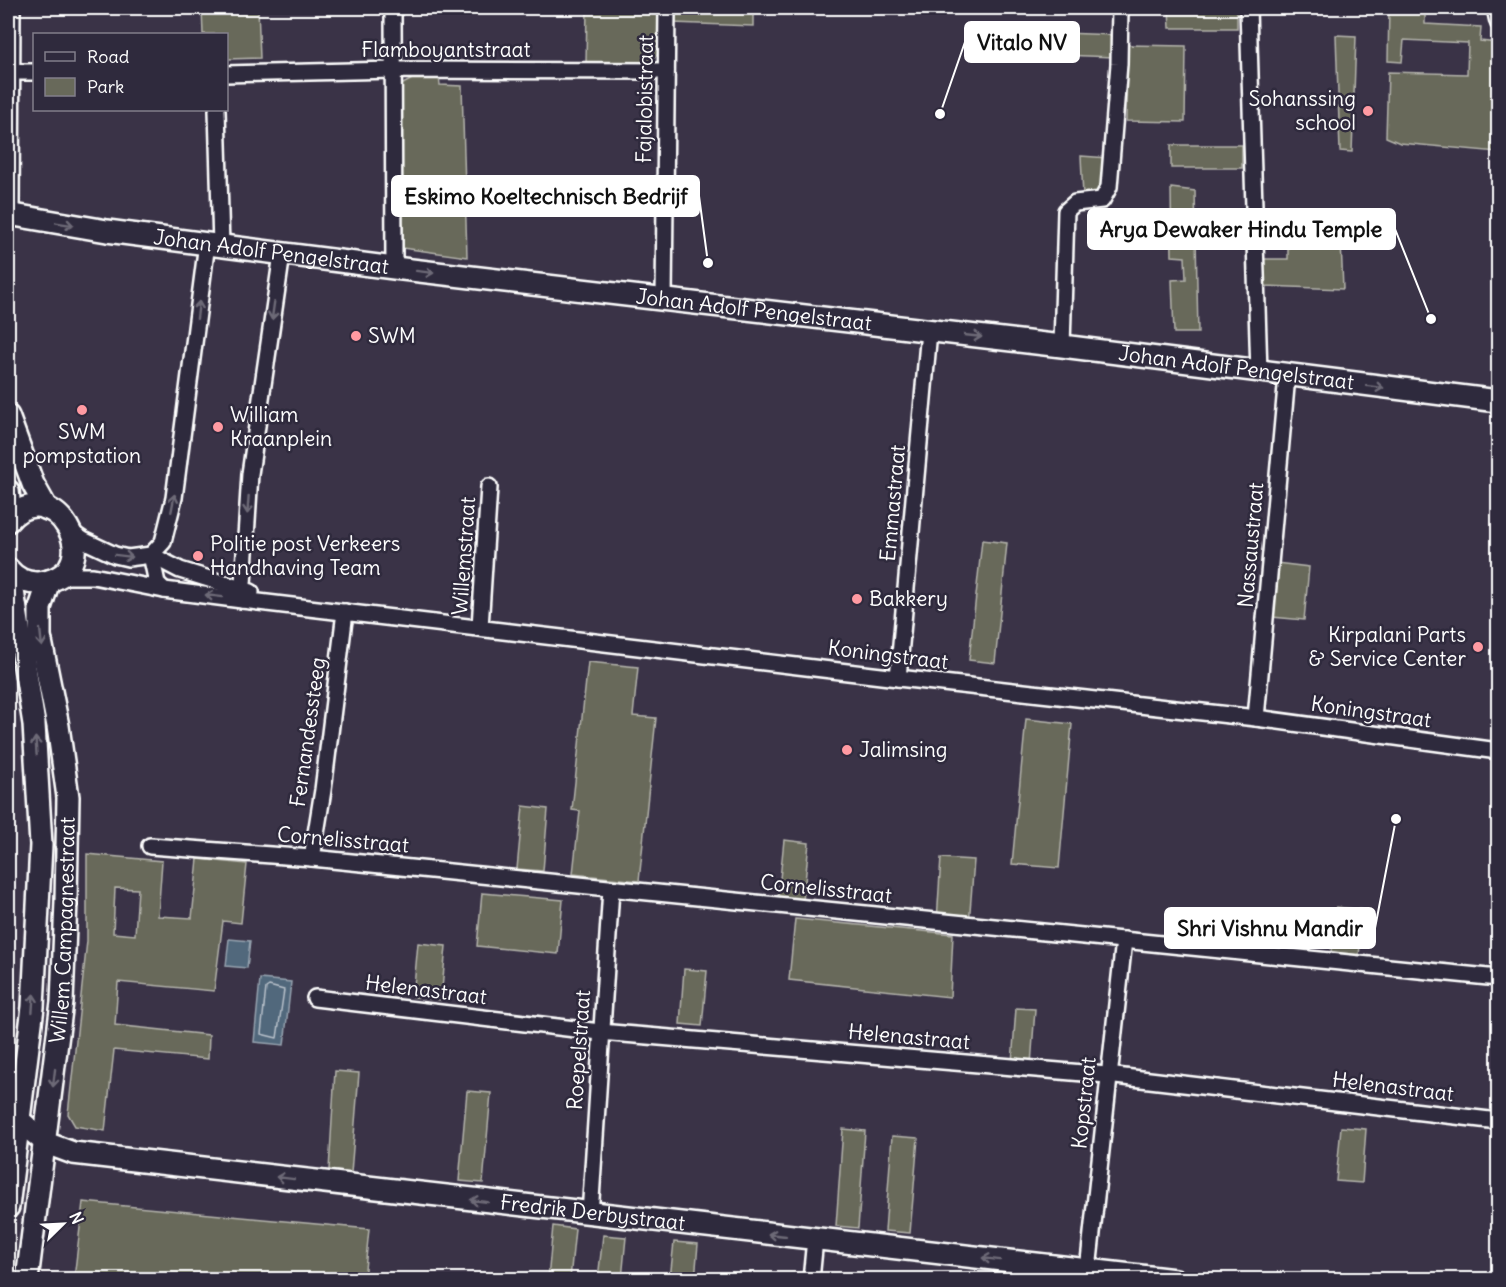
<svg xmlns="http://www.w3.org/2000/svg" width="1506" height="1287" viewBox="0 0 1506 1287" font-family="Delius,sans-serif">
	<style>
		.green { fill: #68695a; stroke: #b4b4ac; stroke-width: 1.5; fill-rule: evenodd }
		.water { fill: #51677c; stroke: #97a4b0; stroke-width: 1.5 }
		.lines { fill: none; stroke-linecap: round; stroke-linejoin: round }
		.shore { stroke: #b9c2cb; stroke-width: 1.5 }
		.street-casing { stroke: #fff; stroke-width: 20 }
		.secondary-casing { stroke: #fff; stroke-width: 26 }
		.street { stroke: #2f2a3d; stroke-width: 15 }
		.secondary { stroke: #2f2a3d; stroke-width: 21 }
		.oneway { stroke: #6d6a77 }
		.poi-dot { fill: #ff9aa2; stroke: #2f2a3d; stroke-width: 2 }
		.labels { text-anchor: middle; stroke-width: 5; stroke-linejoin: round; paint-order: stroke }
		.street-label { font-size: 21px; fill: #fff; stroke: #2f2a3d }
		.poi-label { font-size: 21px; fill: #fff; stroke: #2f2a3d; text-anchor: start }
		.leader { fill: none; stroke: #fff; stroke-width: 2 }
		.callout-dot { fill: #fff; stroke: #2f2a3d; stroke-width: 2 }
		.callout { fill: #fff; stroke: #fff; stroke-width: 2 }
		.callout-label { font-size: 22px; text-anchor: middle; font-weight: bold; fill: #111 }
	</style>
	<rect width="100%" height="100%" fill="#3a3347"/>
	<filter id="ink" filterUnits="userSpaceOnUse"><feTurbulence type="fractalNoise" baseFrequency=".0167" numOctaves="2"/><feDisplacementMap in="SourceGraphic" scale="12" xChannelSelector="R" yChannelSelector="G"/><feConvolveMatrix kernelMatrix="1 2 1 2 8 2 1 2 1" color-interpolation-filters="sRGB"/></filter>
	<g filter="url(#ink)">
		<g class="green">
			<polygon points="202,8 258,8 260,58 227,59 226,34 203,34"/>
			<polygon points="587,8 661,8 657,55 647,65 586,65"/>
			<polygon points="673,8 753,8 753,26 673,23"/>
			<polygon points="1169,8 1237,8 1237,28 1170,28"/>
			<polygon points="1389,8 1425,8 1425,24 1481,27 1480,41 1498,43 1498,152 1400,143 1386,137 1388,72 1467,74 1468,43 1404,40 1402,62 1388,61"/>
			<polygon points="1063,33 1115,35 1114,57 1062,55"/>
			<polygon points="1336,35 1356,36 1352,152 1340,151"/>
			<polygon points="1127,45 1186,46 1185,122 1126,121"/>
			<polygon points="416,77 439,77 440,85 462,86 467,257 403,248 403,223 400,222 401,85"/>
			<rect x="1171" y="145" width="71" height="23"/>
			<polygon points="1081,156 1108,158 1103,192 1083,196"/>
			<polygon points="1171,188 1195,191 1198,333 1174,333 1172,280 1186,279 1185,257 1172,256"/>
			<polygon points="1288,240 1341,242 1343,289 1265,286 1264,259 1288,259"/>
			<polygon points="982,540 1007,543 995,663 969,660"/>
			<polygon points="1276,563 1309,567 1304,620 1272,617"/>
			<polygon points="588,662 638,667 633,716 656,718 639,881 573,874 580,811 572,810"/>
			<polygon points="1026,719 1072,724 1059,868 1012,864"/>
			<polygon points="523,806 548,809 543,871 517,869"/>
			<polygon points="784,840 809,843 803,901 778,898"/>
			<path d="M 87,854 L 162,861 L 158,916 L 192,918 L 198,859 L 247,864 L 241,923 L 223,921 L 214,991 L 118,982 L 115,1025 L 209,1035 L 208,1059 L 114,1050 L 105,1131 L 75,1126 L 68,1114 L 87,941 ZM 115,888 L 138,889 L 135,935 L 113,933 Z"/>
			<polygon points="941,858 974,860 969,924 937,921"/>
			<polygon points="482,893 563,900 558,954 477,946"/>
			<polygon points="1336,907 1364,910 1359,955 1331,952"/>
			<polygon points="795,919 953,934 950,997 789,980"/>
			<polygon points="418,943 446,946 441,1000 413,997"/>
			<polygon points="684,969 707,971 702,1026 680,1024"/>
			<polygon points="1016,1008 1035,1009 1031,1065 1012,1063"/>
			<polygon points="335,1071 359,1073 351,1173 329,1170"/>
			<polygon points="467,1091 491,1093 483,1183 459,1181"/>
			<polygon points="1341,1127 1366,1129 1362,1183 1336,1181"/>
			<polygon points="843,1129 865,1131 858,1228 836,1226"/>
			<polygon points="892,1136 918,1138 910,1233 885,1231"/>
			<polygon points="83,1202 369,1229 364,1279 74,1279"/>
			<polygon points="553,1226 575,1229 570,1279 548,1279"/>
			<polygon points="603,1235 626,1237 622,1279 598,1279"/>
			<polygon points="674,1242 698,1244 695,1279 670,1279"/>
		</g>
		<g class="water">
			<polygon points="229,939 250,941 247,968 226,966"/>
			<polygon points="260,979 291,982 284,1045 254,1042"/>
		</g>
		<g class="lines">
			<polygon class="shore" points="269,986 284,990 277,1038 261,1034 266,988"/>
			<g class="street-casing">
				<g id="street">
					<polyline points="393,8 394,268"/>
					<polyline points="1248,8 1259,373"/>
					<polyline points="1495,8 1498,22"/>
					<polyline points="11,72 34,72"/>
					<polyline points="226,74 394,70 666,71"/>
					<polyline points="217,110 221,245"/>
					<polyline points="11,215 12,8"/>
					<polyline points="664,299 667,8"/>
					<polyline points="1062,346 1066,211 1075,203 1102,200 1109,187 1119,64 1120,8"/>
					<polyline points="71,532 83,540 115,555 128,558 151,555 180,570 251,592"/>
					<polyline points="58,576 93,576 164,590 242,600 898,678 1256,718 1498,751"/>
					<polyline points="164,590 157,583 151,555 163,542 174,498 207,243"/>
					<polyline points="242,600 250,474 282,254"/>
					<polyline points="480,627 489,487"/>
					<polyline points="898,678 929,331"/>
					<polyline points="1256,718 1287,376"/>
					<polyline points="150,846 312,858 1498,978"/>
					<polyline points="312,858 323,790 345,612"/>
					<polyline points="315,998 600,1032 1107,1075 1498,1121"/>
					<polyline points="590,1215 611,889"/>
					<polyline points="1088,1270 1124,940"/>
					<polyline points="811,1280 815,1239"/>
				</g>
			</g>
			<g class="secondary-casing">
				<g id="secondary">
					<path id="s1" d="M 8,214 L 107,231 L 394,268 L 1062,346 L 1498,401"/>
					<polyline points="8,416 33,484 47,509"/>
					<polyline points="8,491 11,517"/>
					<path d="M 8,521 C 52,469 110,568 45,582 C 30,585 17,580 8,569"/>
					<path id="s2" d="M 20,1121 L 46,1143 L 73,1153 L 1175,1280"/>
					<polyline points="8,1207 33,1007 41,845 34,724 10,572"/>
					<path id="s3" d="M 27,1280 L 62,1002 L 66,901 L 68,797 L 58,726 L 40,636 L 40,608 L 49,581"/>
				</g>
			</g>
			<use href="#street" class="street"/>
			<use href="#secondary" class="secondary"/>
		</g>
		<defs><path id="oneway-shaft" d="M-6 0H5M1.5-3L5.5 0L1.5 3" fill="none" stroke-width="1.6" stroke-linecap="round" stroke-linejoin="round" transform="scale(1.5)"/></defs>
		<g class="oneway">
			<use href="#oneway-shaft" transform="translate(65 224) rotate(9)"/>
			<use href="#oneway-shaft" transform="translate(425 272) rotate(7)"/>
			<use href="#oneway-shaft" transform="translate(198 310) rotate(-83)"/>
			<use href="#oneway-shaft" transform="translate(273 311) rotate(98)"/>
			<use href="#oneway-shaft" transform="translate(973 336) rotate(6)"/>
			<use href="#oneway-shaft" transform="translate(1375 387) rotate(7)"/>
			<use href="#oneway-shaft" transform="translate(173 503) rotate(-79)"/>
			<use href="#oneway-shaft" transform="translate(248 505) rotate(94)"/>
			<use href="#oneway-shaft" transform="translate(124 556) rotate(7)"/>
			<use href="#oneway-shaft" transform="translate(214 596) rotate(-173)"/>
			<use href="#oneway-shaft" transform="translate(41 638) rotate(84)"/>
			<use href="#oneway-shaft" transform="translate(36 746) rotate(-94)"/>
			<use href="#oneway-shaft" transform="translate(33 1003) rotate(-86)"/>
			<use href="#oneway-shaft" transform="translate(54 1078) rotate(97)"/>
			<use href="#oneway-shaft" transform="translate(285 1178) rotate(-173)"/>
			<use href="#oneway-shaft" transform="translate(479 1201) rotate(-173)"/>
			<use href="#oneway-shaft" transform="translate(777 1235) rotate(-174)"/>
			<use href="#oneway-shaft" transform="translate(991 1259) rotate(-173)"/>
		</g>
	</g>
	<g class="poi-dot">
		<circle cx="1368" cy="111" r="6"/>
		<circle cx="356" cy="336" r="6"/>
		<circle cx="82" cy="410" r="6"/>
		<circle cx="218" cy="427" r="6"/>
		<circle cx="198" cy="556" r="6"/>
		<circle cx="857" cy="599" r="6"/>
		<circle cx="1478" cy="647" r="6"/>
		<circle cx="847" cy="750" r="6"/>
	</g>
	<g class="labels">
		<g class="street-label">
			<text x="446" y="57">Flamboyantstraat</text>
			<text transform="translate(645 99) rotate(-89)" y="7">Fajalobistraat</text>
			<text dy="7" stroke="none"><textPath href="#s1" startOffset="266">Johan Adolf Pengelstraat</textPath></text>
			<text dy="7" stroke="none"><textPath href="#s1" startOffset="752">Johan Adolf Pengelstraat</textPath></text>
			<text dy="7" stroke="none"><textPath href="#s1" startOffset="1238">Johan Adolf Pengelstraat</textPath></text>
			<text transform="translate(893 503) rotate(-85)" y="7">Emmastraat</text>
			<text transform="translate(1251 545) rotate(-85)" y="7">Nassaustraat</text>
			<text transform="translate(464 556) rotate(-86)" y="7">Willemstraat</text>
			<text transform="translate(888 655) rotate(7)" y="7">Koningstraat</text>
			<text transform="translate(1371 712) rotate(8)" y="7">Koningstraat</text>
			<text transform="translate(308 732) rotate(-82)" y="7">Fernandessteeg</text>
			<text transform="translate(343 840) rotate(5)" y="7">Cornelisstraat</text>
			<text transform="translate(826 889) rotate(6)" y="7">Cornelisstraat</text>
			<text dy="7" stroke="none"><textPath href="#s3" startOffset="352">Willem Campagnestraat</textPath></text>
			<text transform="translate(426 990) rotate(7)" y="7">Helenastraat</text>
			<text transform="translate(909 1037) rotate(5)" y="7">Helenastraat</text>
			<text transform="translate(579 1050) rotate(-86)" y="7">Roepelstraat</text>
			<text transform="translate(1393 1087) rotate(7)" y="7">Helenastraat</text>
			<text transform="translate(1084 1103) rotate(-84)" y="7">Kopstraat</text>
			<text dy="7" stroke="none"><textPath href="#s2" startOffset="586">Fredrik Derbystraat</textPath></text>
		</g>
		<g class="poi-label">
			<text x="1356" y="106" text-anchor="end">Sohanssing<tspan x="1356" dy="24">school</tspan></text>
			<text x="368" y="343">SWM</text>
			<text x="230" y="422">William<tspan x="230" dy="24">Kraanplein</tspan></text>
			<text x="82" y="439" text-anchor="middle">SWM<tspan x="82" dy="24">pompstation</tspan></text>
			<text x="210" y="551">Politie post Verkeers<tspan x="210" dy="24">Handhaving Team</tspan></text>
			<text x="869" y="606">Bakkery</text>
			<text x="1466" y="642" text-anchor="end">Kirpalani Parts<tspan x="1466" dy="24">&amp; Service Center</tspan></text>
			<text x="859" y="757">Jalimsing</text>
		</g>
	</g>
	<path class="leader" d="M940 114L965 42M708 263L699 196M1431 319L1395 229M1396 819L1375 928"/>
	<g class="callout-dot">
		<circle cx="940" cy="114" r="6"/>
		<circle cx="708" cy="263" r="6"/>
		<circle cx="1431" cy="319" r="6"/>
		<circle cx="1396" cy="819" r="6"/>
	</g>
	<g class="callout">
		<rect x="965" y="22" width="114" height="40" rx="6"/>
		<rect x="392" y="176" width="307" height="40" rx="6"/>
		<rect x="1088" y="209" width="307" height="40" rx="6"/>
		<rect x="1165" y="908" width="210" height="40" rx="6"/>
	</g>
	<g class="callout-label">
		<text x="1022" y="50">Vitalo NV</text>
		<text x="546" y="204">Eskimo Koeltechnisch Bedrijf</text>
		<text x="1241" y="237">Arya Dewaker Hindu Temple</text>
		<text x="1270" y="936">Shri Vishnu Mandir</text>
	</g>
	<rect width="1506" height="1287" fill="none" stroke="#2f2a3d" stroke-width="30"/>
	<rect x="15" y="15" width="1476" height="1257" fill="none" stroke="#fff" stroke-width="2" filter="url(#ink)"/>
	<rect x="33" y="33" width="195" height="78" fill="#2f2a3d" stroke="#827f8b" stroke-width="1.5"/>
	<rect x="45" y="52" width="30" height="9" fill="#2f2a3d" stroke="#827f8b" stroke-width="1.5"/>
	<text x="87" y="63" font-size="18" fill="#ffffff">Road</text>
	<rect x="45" y="78" width="30" height="18" fill="#68695a" stroke="#827f8b" stroke-width="1.5"/>
	<text x="87" y="93" font-size="18" fill="#ffffff">Park</text>
	<g transform="translate(63 1224) rotate(66)" stroke="#2f2a3d" stroke-width="4.5" paint-order="stroke">
	<path d="M0-4.5L10 22L0 15L-10 22Z" fill="#ffffff"/>
	<text y="-9" font-size="16" font-weight="bold" text-anchor="middle" fill="#ffffff">N</text>
	</g>
</svg>
